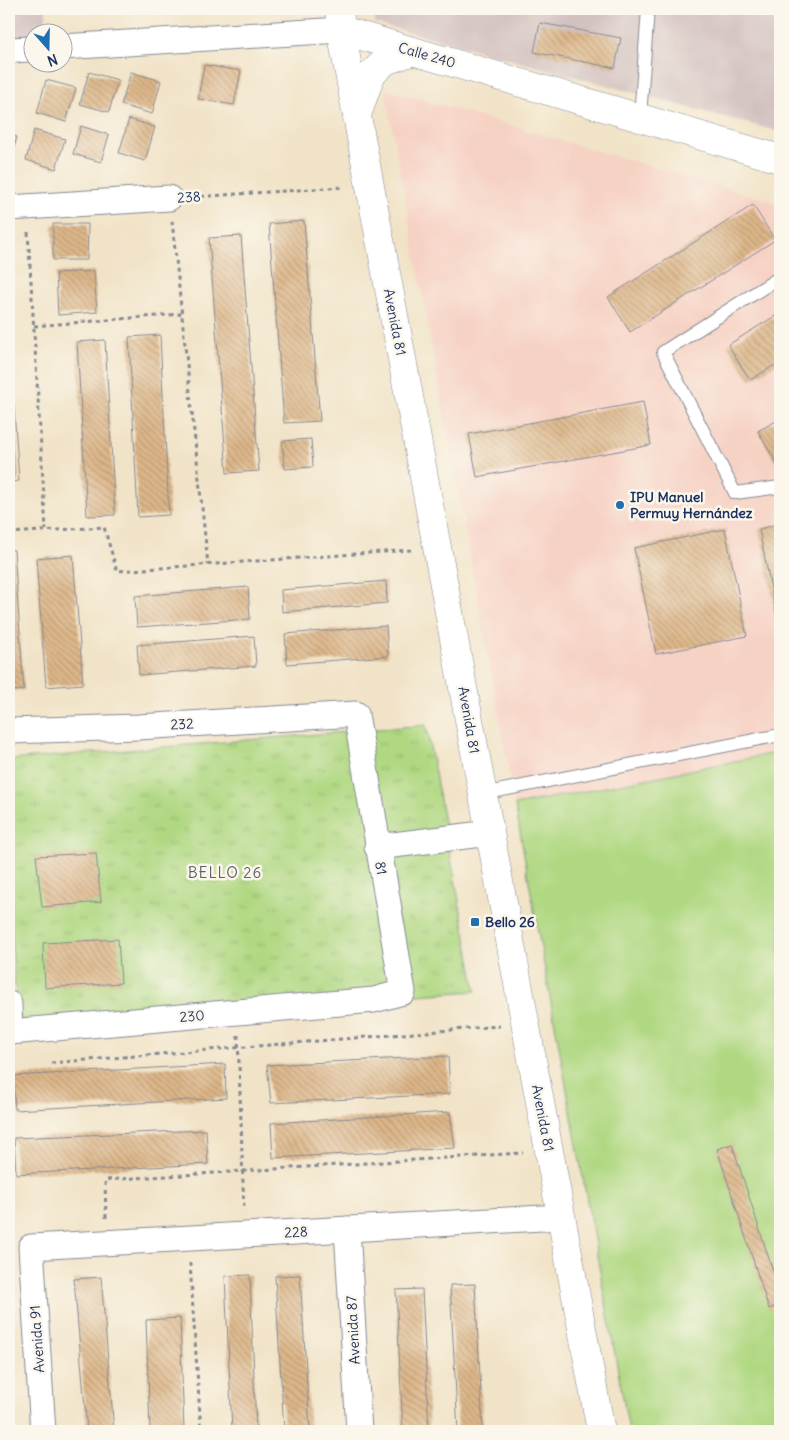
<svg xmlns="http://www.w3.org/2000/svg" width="789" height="1440" viewBox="0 0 789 1440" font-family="Delius,sans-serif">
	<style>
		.built { fill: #f6d2c4 }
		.industrial { fill: #d1bfbe }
		.park { fill: url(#park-tufts); stroke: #668470 }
		.pitch { fill: #b0d882; stroke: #668470 }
		.building { fill: url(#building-back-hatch) }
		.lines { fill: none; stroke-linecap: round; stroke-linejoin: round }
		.lane-casing { stroke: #868992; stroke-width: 14 }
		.street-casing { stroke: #868992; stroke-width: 27 }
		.secondary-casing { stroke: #868992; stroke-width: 29 }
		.path { stroke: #868992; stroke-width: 3; stroke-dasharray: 4 4; stroke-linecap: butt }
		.lane { stroke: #fff; stroke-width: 12 }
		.street { stroke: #fff; stroke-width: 25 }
		.secondary { stroke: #fff; stroke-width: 28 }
		.poi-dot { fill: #1f6fb2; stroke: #fbf7ec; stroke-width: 2 }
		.labels { text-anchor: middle; stroke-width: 5; stroke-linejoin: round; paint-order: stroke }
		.street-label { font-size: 14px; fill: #1b2f5e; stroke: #fbf7ec }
		.poi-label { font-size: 14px; font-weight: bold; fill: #1b2f5e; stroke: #fbf7ec; text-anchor: start }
		.neighbourhood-label { font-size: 15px; letter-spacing: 1px; fill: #5f5f6d; stroke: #fbf7ec }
	</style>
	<defs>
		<pattern id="park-tufts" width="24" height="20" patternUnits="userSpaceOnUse" patternTransform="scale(1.25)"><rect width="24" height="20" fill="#b0d882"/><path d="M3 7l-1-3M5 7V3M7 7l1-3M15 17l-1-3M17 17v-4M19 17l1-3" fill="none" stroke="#97ba73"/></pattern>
		<pattern id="building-back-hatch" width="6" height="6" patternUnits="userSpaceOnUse" patternTransform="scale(1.25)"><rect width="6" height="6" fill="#deb789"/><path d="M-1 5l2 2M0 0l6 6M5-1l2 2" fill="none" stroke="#b39573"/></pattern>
	</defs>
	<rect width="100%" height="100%" fill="#fbf7ec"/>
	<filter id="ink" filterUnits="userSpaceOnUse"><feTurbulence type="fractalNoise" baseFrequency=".02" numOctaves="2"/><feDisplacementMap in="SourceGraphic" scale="10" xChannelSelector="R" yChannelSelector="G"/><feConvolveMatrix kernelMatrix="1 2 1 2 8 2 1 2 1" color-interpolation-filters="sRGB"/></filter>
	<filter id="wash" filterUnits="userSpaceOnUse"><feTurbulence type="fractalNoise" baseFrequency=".0096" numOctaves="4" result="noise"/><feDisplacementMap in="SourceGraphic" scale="20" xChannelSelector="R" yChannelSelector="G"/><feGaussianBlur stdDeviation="1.12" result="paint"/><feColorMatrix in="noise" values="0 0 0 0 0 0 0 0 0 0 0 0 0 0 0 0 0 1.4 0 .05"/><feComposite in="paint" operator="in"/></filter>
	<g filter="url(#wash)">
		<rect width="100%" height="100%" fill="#f1e3c7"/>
		<polygon class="built" points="385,89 780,204 780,1431 629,1431"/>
		<g class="industrial">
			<polygon points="9,9 46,9 46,32 32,32 32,44 9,45"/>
			<polygon points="375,9 780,9 780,132 375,23"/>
		</g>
		<polygon class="park" points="426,725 476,991 18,1023 9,908 9,760"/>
		<polygon class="pitch" points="780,752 780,1431 629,1431 515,805"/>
		<g id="blocks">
			<g class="building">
				<polygon points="540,23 621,38 615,68 534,52"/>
				<polygon points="204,65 241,71 234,105 198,99"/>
				<polygon points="89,72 118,80 109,112 80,104"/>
				<polygon points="131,72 161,81 152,114 121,105"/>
				<polygon points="46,80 76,88 66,122 37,113"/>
				<polygon points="129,119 155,127 145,161 119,153"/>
				<polygon points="81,126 109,135 101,162 73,154"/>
				<polygon points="34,130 65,139 56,169 26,160"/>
				<polygon points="9,135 17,137 9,165"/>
				<polygon points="753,205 775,240 630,332 608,297"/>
				<polygon points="304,221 320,421 284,423 269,224"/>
				<polygon points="53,224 88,224 87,260 53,260"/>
				<polygon points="241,236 259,471 227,473 209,238"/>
				<polygon points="94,271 97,312 58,315 56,273"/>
				<polygon points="780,313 780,362 750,380 728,345"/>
				<polygon points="160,335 169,515 138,517 129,337"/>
				<polygon points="9,336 19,481 9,482"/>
				<polygon points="105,340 115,515 87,516 77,342"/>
				<polygon points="643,402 651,445 477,477 469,434"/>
				<polygon points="780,419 780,470 758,431"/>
				<polygon points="311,439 313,467 285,469 282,441"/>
				<polygon points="780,524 780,628 779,628 759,529"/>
				<polygon points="725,529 747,636 656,654 634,548"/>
				<polygon points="9,550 14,550 24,690 9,691"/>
				<polygon points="73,555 83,684 46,687 36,558"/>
				<polygon points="386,581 387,603 282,612 281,590"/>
				<polygon points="248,587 250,619 137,627 135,596"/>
				<polygon points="386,626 388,656 287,664 285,634"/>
				<polygon points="254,636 256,666 139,675 137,645"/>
				<polygon points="96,853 101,902 42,907 36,856"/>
				<polygon points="118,939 121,983 45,988 43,943"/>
				<polygon points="448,1056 450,1094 271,1103 267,1065"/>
				<polygon points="225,1064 226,1098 15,1110 13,1076"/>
				<polygon points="450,1112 455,1148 273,1158 271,1123"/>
				<polygon points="206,1130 208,1164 16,1174 14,1138"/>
				<polygon points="732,1144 780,1293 780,1305 769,1309 717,1149"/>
				<polygon points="250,1275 256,1431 232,1431 225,1276"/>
				<polygon points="300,1275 310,1431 284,1431 275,1276"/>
				<polygon points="101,1277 114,1431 87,1431 74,1279"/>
				<polygon points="475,1284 483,1431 458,1431 450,1285"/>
				<polygon points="422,1289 429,1431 403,1431 396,1290"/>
				<polygon points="180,1318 184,1431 150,1431 146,1320"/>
			</g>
		</g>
	</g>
	<g filter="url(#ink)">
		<use href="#blocks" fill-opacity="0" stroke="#868992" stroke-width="1"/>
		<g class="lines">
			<g class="lane-casing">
				<g id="lane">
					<polyline points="640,117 648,9"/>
					<polyline points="780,277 663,352 735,493 780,487"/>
					<polyline points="482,794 780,735"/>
				</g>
			</g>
			<g class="street-casing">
				<g id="street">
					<polyline points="62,47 341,30"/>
					<polyline points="9,50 32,49"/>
					<polyline points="9,208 169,198"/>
					<polyline points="9,731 138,727 356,714 403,992 374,1000 10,1032 9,1004"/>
					<polyline points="377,847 490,833"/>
					<polyline points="347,1229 359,1431"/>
					<polyline points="43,1431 31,1247 561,1217"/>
				</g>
			</g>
			<g class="secondary-casing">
				<g id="secondary">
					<polyline points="339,9 341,30 601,1431"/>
					<polyline points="341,30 780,159"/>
					<polyline points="357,115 371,75 385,61 413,51"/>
				</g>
			</g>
			<g class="path">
				<polyline points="193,197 344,187"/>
				<polyline points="172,221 208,565"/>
				<polyline points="28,232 46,530"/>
				<polyline points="34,326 181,314"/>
				<polyline points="9,533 104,527 117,571 411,550"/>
				<polyline points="238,1035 244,1211"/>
				<polyline points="51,1063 500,1026"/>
				<polyline points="106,1218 105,1180 523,1153"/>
				<polyline points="190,1263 201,1431"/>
			</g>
			<use href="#lane" class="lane"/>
			<use href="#street" class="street"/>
			<use href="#secondary" class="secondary"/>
		</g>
	</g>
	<g class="poi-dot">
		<circle cx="620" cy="505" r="5"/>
		<rect x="470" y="917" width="10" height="10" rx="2.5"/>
	</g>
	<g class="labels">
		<g class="street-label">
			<text transform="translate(427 55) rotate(16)" y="5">Calle 240</text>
			<text transform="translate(189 197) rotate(-4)" y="5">238</text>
			<text transform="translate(395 322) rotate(79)" y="5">Avenida 81</text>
			<text transform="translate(469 720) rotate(80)" y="5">Avenida 81</text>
			<text transform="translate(182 724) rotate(-3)" y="5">232</text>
			<text transform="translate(381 868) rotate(80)" y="5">81</text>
			<text transform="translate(192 1016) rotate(-5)" y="5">230</text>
			<text transform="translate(543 1118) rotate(79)" y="5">Avenida 81</text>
			<text transform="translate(296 1232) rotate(-3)" y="5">228</text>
			<text transform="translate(353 1330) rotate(-93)" y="5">Avenida 87</text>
			<text transform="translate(37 1339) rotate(-94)" y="5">Avenida 91</text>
		</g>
		<g class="poi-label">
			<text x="630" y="502">IPU Manuel<tspan x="630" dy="16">Permuy Hernández</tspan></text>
			<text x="485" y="927">Bello 26</text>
		</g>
		<g class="neighbourhood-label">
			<text x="225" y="878">BELLO 26</text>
		</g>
	</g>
	<rect width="789" height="1440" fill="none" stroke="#fbf7ec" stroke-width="30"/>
	<g transform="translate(48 48) rotate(160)"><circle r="24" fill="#fbf7ec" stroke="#a1a7b3"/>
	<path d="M0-4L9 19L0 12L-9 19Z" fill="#1f6fb2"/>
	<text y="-8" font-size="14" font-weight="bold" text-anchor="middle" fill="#1b2f5e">N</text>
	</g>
</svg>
